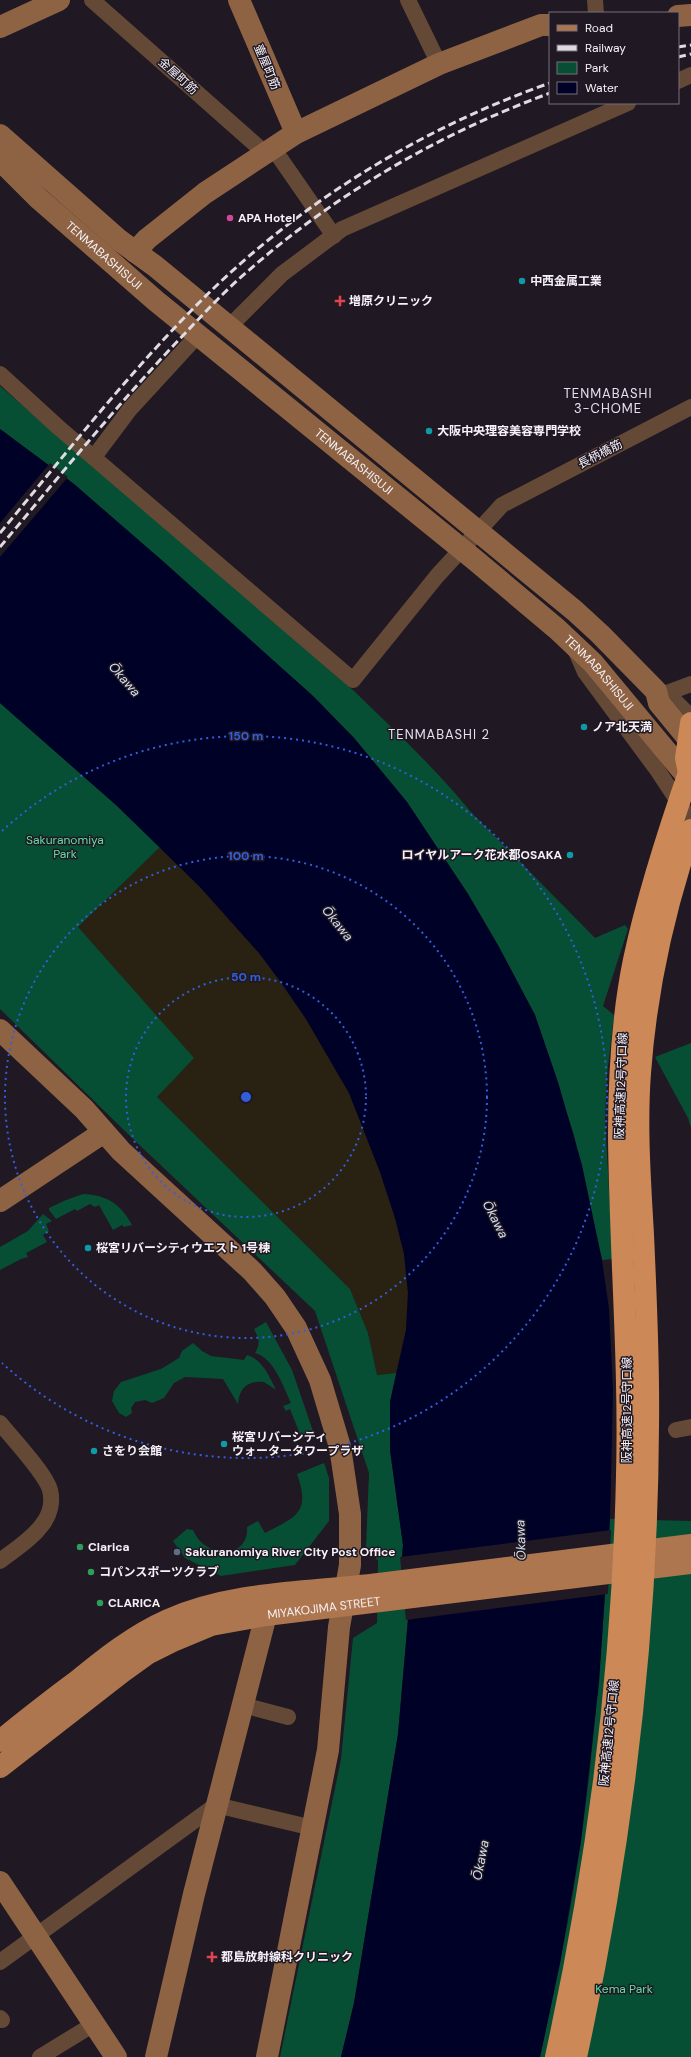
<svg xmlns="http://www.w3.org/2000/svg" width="691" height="2057" viewBox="0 0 691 2057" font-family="'DM Sans','Noto Sans JP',sans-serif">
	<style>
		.industrial { fill: #292111 }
		.green { fill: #074f34 }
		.water { fill: #000126 }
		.pier { fill: #201822 }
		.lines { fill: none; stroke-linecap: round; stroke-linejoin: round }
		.street { stroke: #644936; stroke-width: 16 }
		.secondary { stroke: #8e6344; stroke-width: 22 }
		.primary { stroke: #ae764e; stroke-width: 22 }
		.highway { stroke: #cc8857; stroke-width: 22 }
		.rail { stroke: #e0dae2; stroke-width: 3; stroke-dasharray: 8 4; stroke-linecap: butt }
		.ring { fill: none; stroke: #335edb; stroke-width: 2; stroke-dasharray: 2 4 }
		.hotel-dot { fill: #d1479c; stroke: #201822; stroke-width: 1.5 }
		.culture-dot { fill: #0f9aa8; stroke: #201822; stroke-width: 1.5 }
		.health-dot { fill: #e0444e; stroke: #201822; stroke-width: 1.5 }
		.leisure-dot { fill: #2e9e5b; stroke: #201822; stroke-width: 1.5 }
		.service-dot { fill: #5c6f8a; stroke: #201822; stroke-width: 1.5 }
		.labels { text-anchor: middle; stroke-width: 3; stroke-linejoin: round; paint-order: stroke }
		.street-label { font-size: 12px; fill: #f6f1f8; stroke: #201822 }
		.poi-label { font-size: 12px; font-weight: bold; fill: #f6f1f8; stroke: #201822; text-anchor: start }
		.park-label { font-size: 12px; fill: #63dca5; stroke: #201822 }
		.neighbourhood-label { font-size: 13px; letter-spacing: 1px; fill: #eadfee; stroke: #201822 }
		.water-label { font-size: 13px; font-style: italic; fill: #d4e0f1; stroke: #201822 }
		.centre { fill: #335edb; stroke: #201822; stroke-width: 2 }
		.ring-label { font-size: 12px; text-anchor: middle; font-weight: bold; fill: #335edb; stroke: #201822; stroke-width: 3; stroke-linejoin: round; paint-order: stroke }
	</style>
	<rect width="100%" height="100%" fill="#201822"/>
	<polygon class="industrial" points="160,847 200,887 259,953 306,1019 349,1093 380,1172 395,1218 404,1254 408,1293 406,1330 396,1373 377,1375 368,1333 350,1289 157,1097 78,927"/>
	<g class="green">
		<path d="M 0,386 L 353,690 C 393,729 435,768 471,812 L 595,938 L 625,925 L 628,929 L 603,1006 L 614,1015 L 607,1075 L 605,1120 L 613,1259 L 602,1260 L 574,1135 L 535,1015 L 499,947 L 468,894 L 407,802 L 354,738 L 313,696 L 74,484 L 0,429 Z"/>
		<polygon points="0,703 116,805 160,847 78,927 194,1058 157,1097 350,1289 368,1333 377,1375 396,1373 390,1402 390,1450 403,1545 402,1557 408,1619 398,1734 354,2003 341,2057 280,2057 341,1759 353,1638 377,1623 378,1560 376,1559 376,1555 366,1548 369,1473 315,1311 130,1136 0,1009"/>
		<polygon points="691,1043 691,1128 688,1118 655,1057"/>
		<path d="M 83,1194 C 107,1195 121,1204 132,1225 L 124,1227 L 122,1225 L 113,1230 L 99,1205 L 95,1207 L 90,1204 L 77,1211 L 75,1209 L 56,1219 L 49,1210 L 49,1208 L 66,1200 Z"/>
		<polygon points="43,1214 52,1221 46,1224 49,1231 43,1235 47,1242 26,1253 28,1257 21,1259 0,1270 0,1247 28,1231"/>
		<path d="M 266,1322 L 292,1370 L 314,1434 L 302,1439 L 290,1409 L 286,1411 L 283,1406 L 291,1403 C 283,1386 274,1358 255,1353 C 261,1343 259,1339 254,1329 Z"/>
		<path d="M 193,1343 L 202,1351 L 211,1356 L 244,1360 L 247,1355 C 263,1360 269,1376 276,1390 L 264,1382 C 248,1380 239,1388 238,1404 L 223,1379 L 185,1377 L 174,1383 L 164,1398 L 152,1403 L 145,1400 L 135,1402 L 131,1408 L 132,1413 L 126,1417 L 119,1413 L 112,1401 L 114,1391 L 121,1382 L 161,1369 L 179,1358 L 182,1351 Z"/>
		<path d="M 324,1463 L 329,1478 L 329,1521 L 295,1565 L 221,1576 L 185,1558 L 173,1541 L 187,1529 L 193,1530 C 195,1534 197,1538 200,1541 C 216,1558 249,1555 247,1527 L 258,1521 L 265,1533 C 296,1517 311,1513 297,1474 Z"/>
		<path d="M 610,1519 L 691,1521 L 691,2057 L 540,2057 C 556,1985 571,1913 581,1840 C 596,1734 603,1626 610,1519 Z"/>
	</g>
	<polygon class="water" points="0,429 74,484 164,562 313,696 354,738 407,802 468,894 499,947 535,1015 558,1082 582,1165 602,1260 609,1309 613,1391 610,1519 599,1683 581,1841 560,1963 540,2057 341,2057 354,2003 398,1734 408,1619 402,1557 403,1545 390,1450 390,1402 406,1330 408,1293 404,1254 395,1218 380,1172 349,1093 306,1019 283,985 259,953 200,887 116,805 0,703"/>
	<g class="pier">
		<polygon points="50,463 68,477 0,557 0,523"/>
		<polygon points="611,1530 608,1594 406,1620 400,1557"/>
	</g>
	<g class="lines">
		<g class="street">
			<polyline points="92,0 265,153"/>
			<polyline points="408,0 439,64"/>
			<polyline points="595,0 596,13"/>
			<polyline points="678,81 691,75"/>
			<polyline points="273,148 334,236"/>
			<polyline points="229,327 282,274 342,229 628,103"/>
			<polyline points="0,374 58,427 353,680 437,576 502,505 691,407"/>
			<polyline points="94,457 130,409 198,335"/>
			<polyline points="575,649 585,672 658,771 691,821"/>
			<polyline points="656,691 667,693 691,717"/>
			<polyline points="667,693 691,684"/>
			<path d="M 0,1423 C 12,1438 46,1474 50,1490 C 53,1502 50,1515 42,1525 C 31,1540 14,1550 0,1561"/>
			<polyline points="676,1430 691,1427"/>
			<polyline points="243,1705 288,1717"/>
			<polyline points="0,1962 216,1805 313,1828"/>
			<polyline points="0,2018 2,2020"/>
			<polyline points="40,2057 94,2024"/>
		</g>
		<g class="secondary">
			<polyline points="239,0 296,133"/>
			<polyline points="678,16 691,15"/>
			<polyline points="0,27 59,0"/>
			<polyline points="0,135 119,240 155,266 575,611 600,634 656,691 659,703 691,742"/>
			<path id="s1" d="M 0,160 L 38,198 L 156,301 L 475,560 L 557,629 L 593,663 L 691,781"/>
			<polyline points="135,252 147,239 205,193 296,133 439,64 541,25 550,25"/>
			<polyline points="0,1030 84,1109 121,1151 252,1271 275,1297 296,1328 320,1380 340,1447 350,1514 350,1565 339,1627 328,1750 267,2057"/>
			<polyline points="0,1201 104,1132"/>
			<polyline points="0,1882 116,2057"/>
			<polyline points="156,2057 194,1894 266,1615"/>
		</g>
		<g class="primary">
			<path d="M 0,1741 C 25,1721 50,1701 76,1682 C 104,1659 134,1635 168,1620 C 234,1591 308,1593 379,1584 C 483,1571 587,1558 691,1545"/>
			<path id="s2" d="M 0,1767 L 122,1672 L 147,1654 L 175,1640 L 211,1625 L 266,1615 L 691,1563"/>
		</g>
		<g class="highway">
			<polyline points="691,782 686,758 691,723"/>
			<path d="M 556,2057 C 598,1865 623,1671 627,1475 C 630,1362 620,1249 619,1135 C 619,1076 622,1018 634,960 C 648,894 669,830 691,767"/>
			<path d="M 576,2057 C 621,1850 647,1639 648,1427 C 649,1363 646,1299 643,1235 C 640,1181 636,1127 640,1073 C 646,989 664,909 691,830"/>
		</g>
		<g class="rail">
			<polyline points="678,47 691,45"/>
			<polyline points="678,57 691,54"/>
			<path d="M 0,533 C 69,450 137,362 215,287 C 309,197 427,126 550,83"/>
			<path d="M 0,547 C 57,479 113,410 173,346 C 198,320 221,294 248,271 C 337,193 439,134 550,93"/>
		</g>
	</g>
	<g class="ring">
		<circle cx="246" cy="1097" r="120"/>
		<circle cx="246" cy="1097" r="241"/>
		<path d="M2 831A361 361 0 1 1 2 1363"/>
	</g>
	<circle class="hotel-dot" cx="230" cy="218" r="4"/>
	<g class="culture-dot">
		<circle cx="522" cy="281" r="4"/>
		<circle cx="429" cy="431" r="4"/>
		<circle cx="584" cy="727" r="4"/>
		<circle cx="570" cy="855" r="4"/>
		<circle cx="88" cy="1248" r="4"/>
		<circle cx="224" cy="1444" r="4"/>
		<circle cx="94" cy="1451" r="4"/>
	</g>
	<g class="health-dot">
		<path d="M338 295h4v4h4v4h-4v4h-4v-4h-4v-4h4z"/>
		<path d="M210 1951h4v4h4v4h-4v4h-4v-4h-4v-4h4z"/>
	</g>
	<g class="leisure-dot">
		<circle cx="80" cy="1547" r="4"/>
		<circle cx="91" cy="1572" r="4"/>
		<circle cx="100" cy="1603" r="4"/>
	</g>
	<circle class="service-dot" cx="177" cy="1552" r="4"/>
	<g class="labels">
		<g class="street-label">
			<text transform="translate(267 67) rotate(67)" y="4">壷屋町筋</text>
			<text transform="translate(178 76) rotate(42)" y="4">金屋町筋</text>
			<text dy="4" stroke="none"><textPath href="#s1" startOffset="141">TENMABASHISUJI</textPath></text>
			<text transform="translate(600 454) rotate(-27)" y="4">長柄橋筋</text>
			<text dy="4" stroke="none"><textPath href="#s1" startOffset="465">TENMABASHISUJI</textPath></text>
			<text dy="4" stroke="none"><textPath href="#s1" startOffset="789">TENMABASHISUJI</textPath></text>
			<text transform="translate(621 1086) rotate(-88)" y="4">阪神高速12号守口線</text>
			<text transform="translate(627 1410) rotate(-90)" y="4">阪神高速12号守口線</text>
			<text dy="4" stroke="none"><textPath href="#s2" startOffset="370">MIYAKOJIMA STREET</textPath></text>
			<text transform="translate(609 1733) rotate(-84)" y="4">阪神高速12号守口線</text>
		</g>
		<g class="poi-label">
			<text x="238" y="222">APA Hotel</text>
			<text x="530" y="285">中西金属工業</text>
			<text x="349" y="305">増原クリニック</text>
			<text x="437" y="435">大阪中央理容美容専門学校</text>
			<text x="592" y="731">ノア北天満</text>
			<text x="562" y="859" text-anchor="end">ロイヤルアーク花水都OSAKA</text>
			<text x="96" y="1252">桜宮リバーシティウエスト 1号棟</text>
			<text x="232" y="1441">桜宮リバーシティ<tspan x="232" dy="14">ウォータータワープラザ</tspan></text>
			<text x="102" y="1455">さをり会館</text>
			<text x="88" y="1551">Clarica</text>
			<text x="185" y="1556">Sakuranomiya River City Post Office</text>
			<text x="99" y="1576">コパンスポーツクラブ</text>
			<text x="108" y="1607">CLARICA</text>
			<text x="221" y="1961">都島放射線科クリニック</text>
		</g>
		<g class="park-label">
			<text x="65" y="844">Sakuranomiya<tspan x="65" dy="14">Park</tspan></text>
			<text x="624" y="1993">Kema Park</text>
		</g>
		<g class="neighbourhood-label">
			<text x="608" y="398">TENMABASHI<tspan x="608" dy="15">3-CHOME</tspan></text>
			<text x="439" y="739">TENMABASHI 2</text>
		</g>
		<g class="water-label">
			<text transform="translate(125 679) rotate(49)" y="5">Ōkawa</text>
			<text transform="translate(338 923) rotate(51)" y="5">Ōkawa</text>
			<text transform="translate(496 1219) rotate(63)" y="5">Ōkawa</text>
			<text transform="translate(520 1540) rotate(-92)" y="5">Ōkawa</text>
			<text transform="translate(480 1860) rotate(-79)" y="5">Ōkawa</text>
		</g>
	</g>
	<circle cx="246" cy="1097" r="6" class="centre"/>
	<g class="ring-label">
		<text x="246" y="740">150 m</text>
		<text x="246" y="860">100 m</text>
		<text x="246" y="981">50 m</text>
	</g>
	<rect x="549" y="12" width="130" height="92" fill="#201822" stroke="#766f78"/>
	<rect x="557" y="25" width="20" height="6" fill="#ae764e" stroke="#766f78"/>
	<text x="585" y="32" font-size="12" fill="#f6f1f8">Road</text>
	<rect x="557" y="45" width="20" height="6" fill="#e0dae2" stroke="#766f78"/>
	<text x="585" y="52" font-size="12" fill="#f6f1f8">Railway</text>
	<rect x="557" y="62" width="20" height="12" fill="#074f34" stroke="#766f78"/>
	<text x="585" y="72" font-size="12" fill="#f6f1f8">Park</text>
	<rect x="557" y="82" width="20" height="12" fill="#000126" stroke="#766f78"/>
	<text x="585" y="92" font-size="12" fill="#f6f1f8">Water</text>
</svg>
